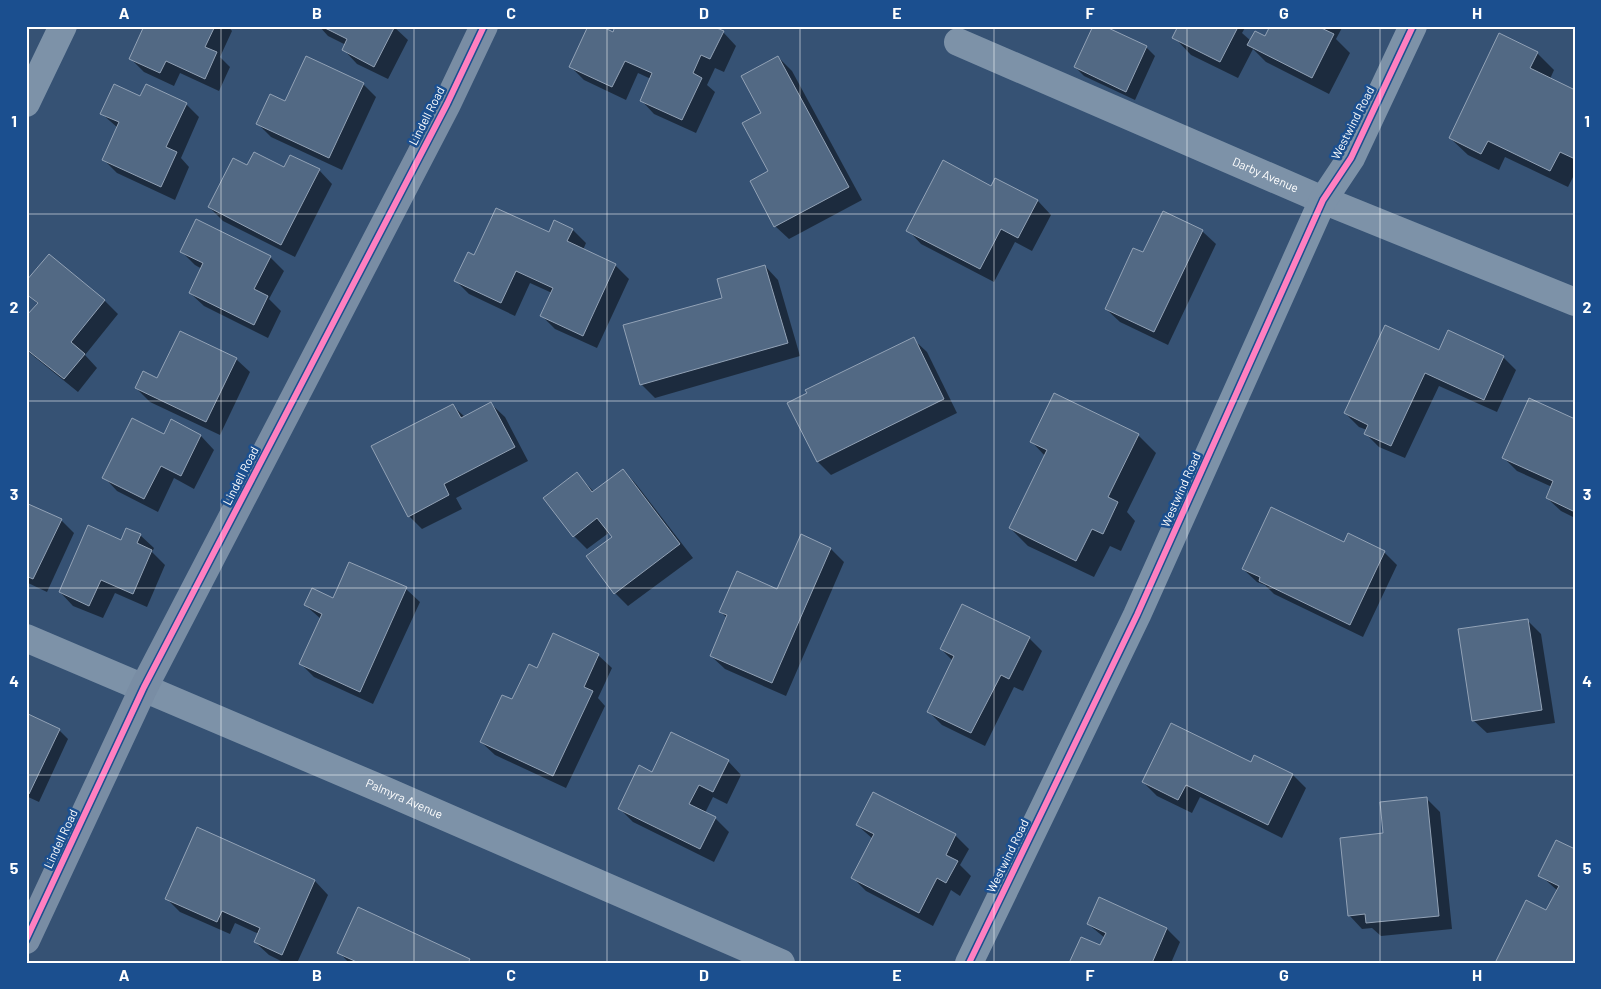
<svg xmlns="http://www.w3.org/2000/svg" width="1601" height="989" viewBox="0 0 1601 989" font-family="Barlow,sans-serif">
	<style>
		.shadow { fill: #0007 }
		.building { fill: #526984; stroke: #92a2b6 }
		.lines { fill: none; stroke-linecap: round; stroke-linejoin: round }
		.street { stroke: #7d92a8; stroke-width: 28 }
		.secondary { stroke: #798da4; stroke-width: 28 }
		.cycleway-casing { stroke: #1b4f8f; stroke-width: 9 }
		.cycleway { stroke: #ff80c0; stroke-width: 6 }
		.grid { fill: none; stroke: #fff; stroke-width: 1; stroke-opacity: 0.55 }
		.labels { text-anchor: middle; stroke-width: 5; stroke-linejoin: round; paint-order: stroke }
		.street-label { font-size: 12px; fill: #fff; stroke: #1b4f8f }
		.neatline { fill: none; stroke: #fff; stroke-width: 2 }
		.grid-label { font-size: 16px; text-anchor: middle; font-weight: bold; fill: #fff }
	</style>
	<rect width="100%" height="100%" fill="#365274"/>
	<g class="shadow">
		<polygon points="146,26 228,26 232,31 220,57 230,67 219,91 180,73 174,86 144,72 131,59"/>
		<polygon points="319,26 393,26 408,40 388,79 357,64 344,50 346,45 328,36"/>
		<polygon points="1179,26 1246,26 1242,33 1251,41 1266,38 1271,26 1343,26 1336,39 1350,53 1329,94 1266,62 1253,49 1238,78 1191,55 1174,37"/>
		<polygon points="723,32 736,46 724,72 715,68 707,85 715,92 696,133 654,114 641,100 651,79 638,73 626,100 584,80 571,67"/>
		<polygon points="1146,47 1155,56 1135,100 1084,76 1075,67"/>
		<polygon points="1537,53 1554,70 1550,79 1575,91 1575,173 1568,187 1505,157 1499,170 1468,155 1450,138"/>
		<polygon points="778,57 792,71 862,200 789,239 775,226 762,114"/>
		<polygon points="363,84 376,97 342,170 271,137 258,124"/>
		<polygon points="141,97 186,104 199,117 181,158 189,167 175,200 117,173 103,159 118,128 102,114"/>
		<polygon points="248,167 319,170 332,184 295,257 223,221 209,207"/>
		<polygon points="996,179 1038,201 1051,215 1032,251 1015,242 994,282 921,244 908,230 992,187"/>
		<polygon points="555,222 573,230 586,243 583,250 615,265 629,279 597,348 555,329 542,316 552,293 530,283 515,316 469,294 456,281 474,257 549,233"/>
		<polygon points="1202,231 1216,244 1168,345 1120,322 1106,309"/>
		<polygon points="182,252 270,257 284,271 269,299 281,311 268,338 204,306 190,293 202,269 195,265"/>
		<polygon points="49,256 105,301 118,314 85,355 97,368 78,392 26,350 26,318 38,304 26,293"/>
		<polygon points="765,266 778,280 800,356 655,398 641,384 723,298"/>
		<polygon points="913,339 927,352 957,413 831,475 818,462 808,394"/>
		<polygon points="1439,352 1503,357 1516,370 1497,412 1439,386 1405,458 1379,447 1365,433 1367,430 1359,427 1345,413"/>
		<polygon points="236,359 250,372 220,435 150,402 136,388 158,380"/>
		<polygon points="491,404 505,417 528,461 456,498 462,509 422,529 409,516 453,406 465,417"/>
		<polygon points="1575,420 1575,518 1561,511 1547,498 1552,487 1517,471 1503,457"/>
		<polygon points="172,421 201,436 214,450 194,489 174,478 158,512 117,491 104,477 164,436"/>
		<polygon points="1138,435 1156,453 1127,512 1135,521 1121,551 1110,546 1094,577 1028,546 1010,528 1045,456 1032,442"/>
		<polygon points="623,470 636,484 693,558 628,606 615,593 613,537 610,532 587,549 574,536 577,474 594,492"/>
		<polygon points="26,504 61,520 74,533 47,592 26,582"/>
		<polygon points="140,535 154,548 152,552 165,565 147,607 115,593 103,618 73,606 60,592 122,541"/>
		<polygon points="802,536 831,549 844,562 786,696 725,669 711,656 727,618 721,612 778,590"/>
		<polygon points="1344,543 1384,552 1397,565 1363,637 1274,594 1265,585 1257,582 1243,569"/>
		<polygon points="406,589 420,602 373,704 314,677 301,664 321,619 305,605"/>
		<polygon points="1527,620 1541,634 1555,723 1487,733 1473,720"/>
		<polygon points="1029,638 1042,651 1023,691 1014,687 985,746 942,725 928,711 953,661 941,649"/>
		<polygon points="598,655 612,668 598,698 605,706 566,788 495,755 481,742 538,669"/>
		<polygon points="26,715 59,730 68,739 39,802 26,796"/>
		<polygon points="728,761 741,775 727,804 713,797 705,813 715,818 729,832 714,862 633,822 619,808 652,773"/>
		<polygon points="1251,763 1293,775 1306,788 1282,838 1200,797 1192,813 1157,796 1143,782"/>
		<polygon points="1427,799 1440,812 1452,929 1381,936 1372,928 1362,929 1349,915 1385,835"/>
		<polygon points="857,825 955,835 969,849 960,865 971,876 960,896 951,890 933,926 866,891 853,878 873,839"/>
		<polygon points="197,829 315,881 328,895 297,963 285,963 269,955 255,942 259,934 235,923 230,934 180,912 166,898"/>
		<polygon points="1557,842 1575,963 1547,912 1558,891 1540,875"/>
		<polygon points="1088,924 1167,929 1180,942 1171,963 1071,963 1101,947 1105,938"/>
		<polygon points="339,952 469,960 472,963 349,963"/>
	</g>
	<g class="building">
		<polygon points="144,26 215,26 205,47 217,52 205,79 166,61 160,73 129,59"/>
		<polygon points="321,26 395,26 374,67 342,50 347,39"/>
		<polygon points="588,26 601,26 613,32 615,26 712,26 724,31 710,59 701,55 693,73 702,78 682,120 640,101 652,73 625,61 612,87 569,67"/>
		<polygon points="1093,26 1104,26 1147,46 1126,92 1074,67"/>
		<polygon points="1178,26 1237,26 1238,27 1220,62 1172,38"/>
		<polygon points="1270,26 1317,26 1334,34 1312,78 1247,45 1255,31 1265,36"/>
		<polygon points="1499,33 1538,52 1530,68 1575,90 1575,159 1560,152 1550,171 1488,141 1481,154 1449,138"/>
		<polygon points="306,56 364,83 329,158 256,124 270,94 285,101"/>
		<polygon points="778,56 849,187 774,227 750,181 768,171 742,123 761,113 741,76"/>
		<polygon points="114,84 140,96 146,84 187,103 166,147 177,152 161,187 102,160 119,122 100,114"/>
		<polygon points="254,152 284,167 290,155 320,169 281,245 208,207 233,158 247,165"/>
		<polygon points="943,160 991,186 995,178 1038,200 1018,238 1001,229 980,269 906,231"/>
		<polygon points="496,208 549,232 554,220 573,229 567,241 616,264 583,336 540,316 553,288 516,271 501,303 454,281 468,252 474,255"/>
		<polygon points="1163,211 1203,230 1154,332 1105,309 1133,248 1143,252"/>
		<polygon points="196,219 271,256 254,289 268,296 254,325 189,293 203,263 180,252"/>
		<polygon points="49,254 105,300 71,342 85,354 64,379 26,349 26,316 38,303 26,294 26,281"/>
		<polygon points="765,265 788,343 640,385 623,325 722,298 717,279"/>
		<polygon points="1385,325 1439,350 1448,330 1504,356 1484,400 1425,373 1391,446 1364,434 1368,425 1344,413"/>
		<polygon points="180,331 237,358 206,422 135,388 143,371 157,378"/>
		<polygon points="914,337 944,399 817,462 787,403 807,393 805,390"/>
		<polygon points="1054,393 1139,434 1108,497 1118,502 1103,534 1092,529 1076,561 1009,528 1047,450 1030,442"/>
		<polygon points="1529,398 1575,419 1575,512 1546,498 1553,481 1502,458"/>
		<polygon points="491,402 515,447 444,484 449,495 408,517 371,446 453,404 461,418"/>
		<polygon points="132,418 164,434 171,419 201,435 181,476 161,466 144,499 102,478"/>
		<polygon points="623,469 680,544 614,594 586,556 612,537 597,518 573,537 543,498 577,472 592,492"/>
		<polygon points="26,503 62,519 33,579 26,576"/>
		<polygon points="1271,507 1344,542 1348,533 1385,551 1350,625 1259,581 1260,577 1242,569"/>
		<polygon points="88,525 121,540 126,528 141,534 137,543 152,550 133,594 101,580 89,606 59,592"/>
		<polygon points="801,534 831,548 772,683 710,656 727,615 719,612 737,571 777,589"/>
		<polygon points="349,562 407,587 360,692 299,664 322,614 304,605 312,588 333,598"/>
		<polygon points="962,604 1030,637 1009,679 1001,675 971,733 927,712 954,656 940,649"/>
		<polygon points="1528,619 1542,710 1472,721 1458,629"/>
		<polygon points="553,633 599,654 584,687 593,691 553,776 480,742 502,695 512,699 529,664 537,668"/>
		<polygon points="26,713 60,729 29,794 26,792"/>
		<polygon points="1171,723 1251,762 1254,755 1293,774 1268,825 1186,785 1178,800 1142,782"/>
		<polygon points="671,732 729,760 713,792 699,785 689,804 716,817 700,849 618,809 639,765 652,772"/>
		<polygon points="873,792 956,834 946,855 958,861 946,883 937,878 919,913 851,878 874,834 856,825"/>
		<polygon points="1427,797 1439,916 1366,923 1365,914 1348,916 1340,838 1383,833 1380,802"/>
		<polygon points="197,827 315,880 282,955 254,942 260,928 222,911 217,922 165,899"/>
		<polygon points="1556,840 1575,849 1575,963 1495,963 1526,900 1546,910 1559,886 1538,876"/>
		<polygon points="1099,897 1167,928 1152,963 1069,963 1081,937 1100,945 1106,933 1087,924"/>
		<polygon points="358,907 470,959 468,963 359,963 337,953"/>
	</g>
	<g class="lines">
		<g class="street">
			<path id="s1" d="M 958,42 L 1323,200 L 1575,302"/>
			<polyline points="26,103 63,26"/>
			<path id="s2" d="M 26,638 L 386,791 L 781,963"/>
			<polyline points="969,963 1137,615 1323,200 1351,158 1413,26"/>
		</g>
		<polyline class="secondary" points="26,940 144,687 447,104 484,26"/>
		<g class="cycleway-casing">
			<g id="cycleway">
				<polyline points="26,940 144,687 447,104 484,26"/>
				<polyline points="969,963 1137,615 1323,200 1351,158 1413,26"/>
			</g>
		</g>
		<use href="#cycleway" class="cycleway"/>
	</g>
	<path class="grid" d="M 221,26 L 221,963M 414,26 L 414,963M 607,26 L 607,963M 800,26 L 800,963M 994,26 L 994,963M 1187,26 L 1187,963M 1380,26 L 1380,963M 26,214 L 1575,214M 26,401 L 1575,401M 26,588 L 1575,588M 26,775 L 1575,775"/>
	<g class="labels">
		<g class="street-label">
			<text transform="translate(427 116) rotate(-63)" y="4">Lindell Road</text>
			<text transform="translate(1353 123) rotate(-63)" y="4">Westwind Road</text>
			<text dy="4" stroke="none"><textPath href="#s1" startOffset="335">Darby Avenue</textPath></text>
			<text transform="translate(241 476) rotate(-63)" y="4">Lindell Road</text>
			<text transform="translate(1181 490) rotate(-66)" y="4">Westwind Road</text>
			<text dy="4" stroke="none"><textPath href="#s2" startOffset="411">Palmyra Avenue</textPath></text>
			<text transform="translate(61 839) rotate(-65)" y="4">Lindell Road</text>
			<text transform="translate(1008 856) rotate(-64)" y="4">Westwind Road</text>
		</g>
	</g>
	<rect width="1601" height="989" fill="none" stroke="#1b4f8f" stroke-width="55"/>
	<rect x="28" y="28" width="1546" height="934" class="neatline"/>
	<g class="grid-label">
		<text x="124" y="19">A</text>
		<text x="317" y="19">B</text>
		<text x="511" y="19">C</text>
		<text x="704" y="19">D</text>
		<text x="897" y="19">E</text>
		<text x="1090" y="19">F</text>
		<text x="1284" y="19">G</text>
		<text x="1477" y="19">H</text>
		<text x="14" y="127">1</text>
		<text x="1587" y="127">1</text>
		<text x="14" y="313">2</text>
		<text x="1587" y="313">2</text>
		<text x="14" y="500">3</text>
		<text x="1587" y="500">3</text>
		<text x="14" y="687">4</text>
		<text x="1587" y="687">4</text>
		<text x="14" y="874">5</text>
		<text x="1587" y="874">5</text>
		<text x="124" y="981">A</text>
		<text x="317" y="981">B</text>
		<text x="511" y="981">C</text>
		<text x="704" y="981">D</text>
		<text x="897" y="981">E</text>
		<text x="1090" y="981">F</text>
		<text x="1284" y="981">G</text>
		<text x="1477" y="981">H</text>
	</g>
</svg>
